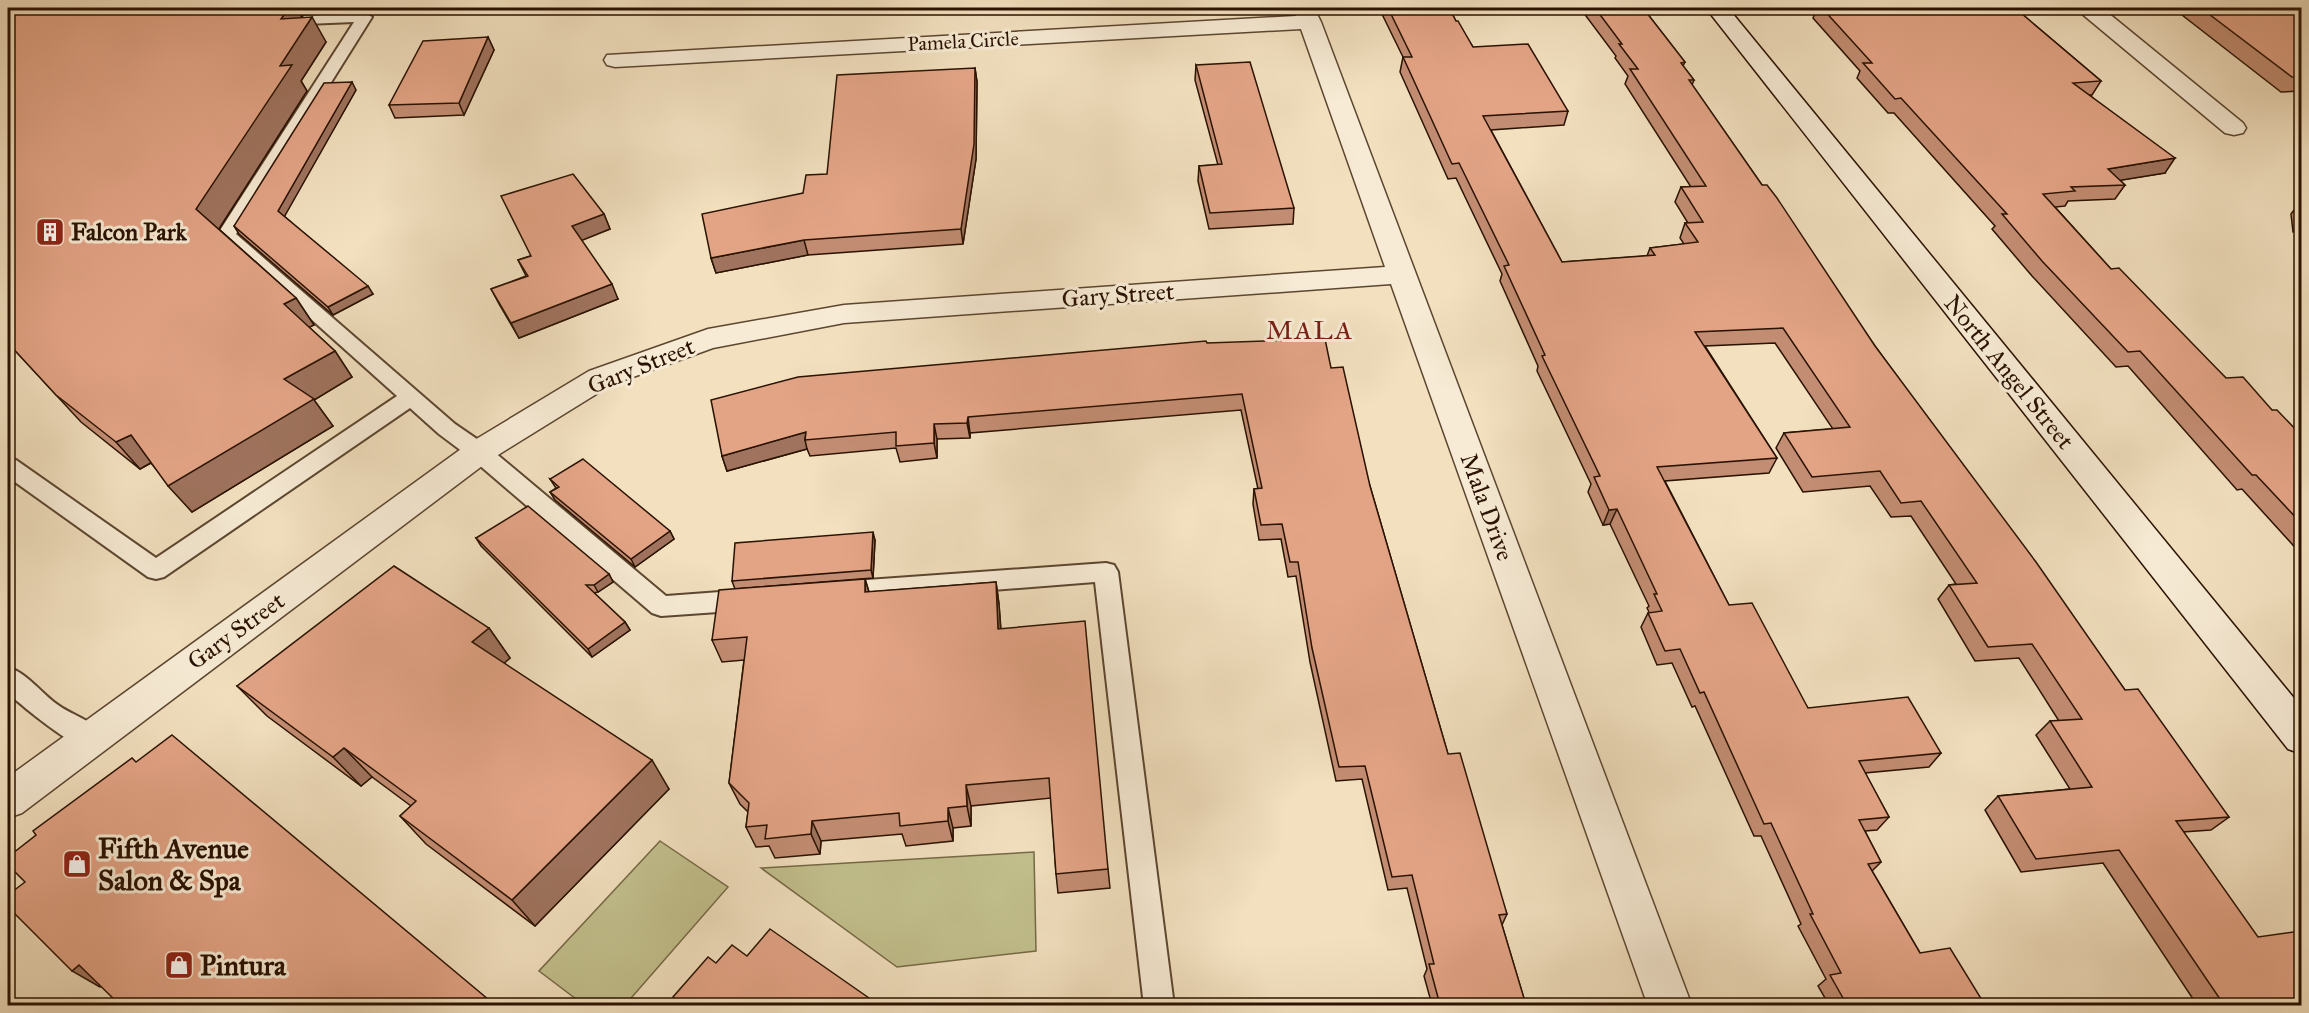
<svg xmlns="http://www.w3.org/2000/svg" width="2309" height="1013" viewBox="0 0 2309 1013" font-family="'IM FELL Great Primer',serif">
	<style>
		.green { fill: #c2c08d; stroke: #766946; stroke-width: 1.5 }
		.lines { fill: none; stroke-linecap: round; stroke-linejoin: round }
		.lane-casing { stroke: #5c4630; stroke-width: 4 }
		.street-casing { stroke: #5c4630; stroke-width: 3 }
		.secondary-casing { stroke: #2a1200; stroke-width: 3 }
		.lane { fill: #f7ebd5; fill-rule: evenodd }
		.street { fill: #f7ebd5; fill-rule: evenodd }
		.secondary { fill: #f7ebd5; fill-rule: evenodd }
		.wall { fill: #c38d73; stroke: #2a1200; stroke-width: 1.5 }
		.shaded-wall { fill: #9f735e; stroke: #2a1200; stroke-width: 1.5 }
		.building { fill: #e3a486; stroke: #2a1200; stroke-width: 1.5 }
		.labels { text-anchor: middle; stroke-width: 6; stroke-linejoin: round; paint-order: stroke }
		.far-street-label { font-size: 20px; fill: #2a1200; stroke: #f7ebd5 }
		.poi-label { font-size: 24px; font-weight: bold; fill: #2a1200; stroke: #f7ebd5; text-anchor: start }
		.street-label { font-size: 24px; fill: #2a1200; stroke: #f7ebd5 }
		.neighbourhood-label { font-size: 26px; letter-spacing: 1.5px; fill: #7a1f14; stroke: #f7ebd5 }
		.near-poi-label { font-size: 28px; font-weight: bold; fill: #2a1200; stroke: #f7ebd5; text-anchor: start }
	</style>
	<rect width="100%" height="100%" fill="#f2e0bf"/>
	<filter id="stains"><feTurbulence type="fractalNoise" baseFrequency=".00333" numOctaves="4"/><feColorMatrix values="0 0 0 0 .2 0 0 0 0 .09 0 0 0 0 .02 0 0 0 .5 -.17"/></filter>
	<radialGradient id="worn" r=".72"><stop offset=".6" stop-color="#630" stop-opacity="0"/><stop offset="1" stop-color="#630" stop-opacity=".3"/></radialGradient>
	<g class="green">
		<polygon points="660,841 728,887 625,1005 584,1005 539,971"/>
		<polygon points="1034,852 1036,951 897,967 761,868"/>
	</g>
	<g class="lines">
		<g class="lane-casing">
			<g id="lane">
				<polygon points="365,13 372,17 236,234 455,424 487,446 666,596 747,590 755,593 759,600 755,607 747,610 661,616 652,613 471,458 439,434 410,408 164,577 156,579 148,577 8,477 8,458 16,460 156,558 397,396 217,235 354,22 282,25 275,21 282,17"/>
				<polygon points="1106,563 1114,565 1118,572 1174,1006 1144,1006 1095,582 839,602 831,599 827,592 831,585 839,582"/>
				<path d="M 8,667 C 28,674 41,693 58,705 C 73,716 96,721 104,738 L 100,746 C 97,747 94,749 91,749 C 75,750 21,705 8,693 Z"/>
			</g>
		</g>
		<g class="street-casing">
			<g id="street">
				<polygon points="1294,8 1314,8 1321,22 1692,1006 1648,1006 1391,284 844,323 713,348 611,385 490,460 22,813 8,818 8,777 468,444 589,371 708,329 844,305 1385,267 1301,29 615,67 607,65 604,60 607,55 1296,16"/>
				<polygon points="2079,8 2102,8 2243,123 2246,128 2243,133 2234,135 2225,133 2081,13"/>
			</g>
		</g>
		<g class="secondary-casing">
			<polygon id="secondary" points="1706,8 1728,8 2302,708 2302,754 2288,749"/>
		</g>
		<use href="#lane" class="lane"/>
		<use href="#street" class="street"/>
		<use href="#secondary" class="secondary"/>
	</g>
	<g class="wall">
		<polygon points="8,8 320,8 315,14 301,15 326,42 301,81 307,91 219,229 296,298 314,325 309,327 335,351 352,377 314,400 333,426 192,512 151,463 140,469 81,422 8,343"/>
		<polygon points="1379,8 1449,8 1456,21 1473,47 1568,111 1564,125 1491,130 1562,262 1647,256 1650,248 1684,244 1680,238 1685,223 1688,223 1675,202 1681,187 1691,187 1625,84 1628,76 1615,58 1616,56 1580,8 1643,8 1685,62 1683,66 1694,80 1692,85 1875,346 2125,690 2229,817 2211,830 2183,832 2301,1005 2197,1005 2103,863 2021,872 1985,810 1998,796 2070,789 2036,735 2050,721 2059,721 2019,658 1975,661 1938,599 1949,585 1956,584 1911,516 1891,517 1870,486 1803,492 1776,448 1784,433 1833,429 1775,343 1705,346 1777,458 1769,473 1665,481 1729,605 1808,708 1941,753 1929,767 1865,773 1889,817 1877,830 1865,831 1881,862 1872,871 1920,953 1985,1005 1829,1005 1818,986 1826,979 1798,926 1801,924 1761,836 1754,836 1695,706 1692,707 1672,663 1657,665 1641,627 1648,613 1649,612 1647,608 1649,606 1610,524 1603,525 1588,492 1591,484 1537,371 1538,366 1500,281 1502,274 1456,178 1448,179 1400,72 1403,57"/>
		<polygon points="1817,8 2015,8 2101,81 2092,95 2090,95 2165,173 2120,180 2125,185 2115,199 2068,201 2065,206 2055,207 2111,269 2226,378 2272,410 2301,435 2301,554 2242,489 2237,490 2128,366 2116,367 2032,276 1992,229 1995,226 1894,113 1888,113 1857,78 1860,71 1813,18"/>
		<polygon points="2173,8 2301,8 2301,91 2281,92"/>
		<polygon points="488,37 494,50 464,115 395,118 389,105"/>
		<polygon points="1196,65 1294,208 1293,224 1209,229 1198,181 1199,166 1218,165 1195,80"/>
		<polygon points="975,68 977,82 976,159 963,244 808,255 716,273 711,258 803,193 827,174"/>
		<polygon points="356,90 284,216 373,294 333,315 239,234 234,226"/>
		<polygon points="2301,201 2301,231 2293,232 2291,214"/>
		<polygon points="604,214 610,229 581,240 618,299 519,338 499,304 491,289 526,276 518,260 530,256"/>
		<polygon points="1207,343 1331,368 1370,486 1448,754 1507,914 1502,925 1526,1005 1432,1005 1424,976 1427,969 1407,888 1388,890 1362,779 1336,781 1310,662 1296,576 1288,577 1281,539 1259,540 1253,504 1254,489 1258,489 1241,410 970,433 970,438 937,439 937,458 900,462 896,448 810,456 807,449 727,471 722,456"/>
		<polygon points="550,479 670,531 674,539 635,567 555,500 550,492 556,488"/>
		<polygon points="476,538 609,574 613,582 598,592 594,593 625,622 630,630 592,657 481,546"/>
		<polygon points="875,540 873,578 735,589 732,581"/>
		<polygon points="2301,556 2301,565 2297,560"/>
		<polygon points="865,579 869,592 996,582 999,604 1001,629 1108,869 1110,888 1058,893 1056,874 1051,798 971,806 971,826 953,828 953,841 906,846 902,834 821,841 820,854 775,858 769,846 756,847 746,827 748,812 740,804 729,783 744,660 722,662 712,640"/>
		<polygon points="489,628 510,658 504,663 669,789 535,926 426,844 400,816 411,806 372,777 361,786 267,716 237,686"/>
	</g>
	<g class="shaded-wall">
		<polygon points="35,8 69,8 72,12 53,33"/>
		<polygon points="289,8 297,8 306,26 312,17 326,42 301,81 307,91 215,235 196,209 280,66 281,19"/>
		<polygon points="311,8 320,8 315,14"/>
		<polygon points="488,37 494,50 464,115 459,103"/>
		<polygon points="975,68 977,82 976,159 963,244 961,229"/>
		<polygon points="352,82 356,90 283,219 278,211"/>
		<polygon points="2175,158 2165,173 2098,184 2108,169"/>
		<polygon points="604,214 610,229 578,242 572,226"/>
		<polygon points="804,240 808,255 716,273 711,258"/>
		<polygon points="612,284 618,299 519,338 511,323"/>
		<polygon points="368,286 373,294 333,315 328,307"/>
		<polygon points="296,298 314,325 302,331 284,304"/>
		<polygon points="335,351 352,377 314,400 333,426 192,512 168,486 284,379"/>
		<polygon points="968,417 970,433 970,438 967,423"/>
		<polygon points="934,424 937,439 937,458 934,443"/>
		<polygon points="806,432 805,440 807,449 727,471 722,456"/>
		<polygon points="131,435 154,461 140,469 116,442"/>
		<polygon points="1617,509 1610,524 1603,525 1609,510"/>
		<polygon points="670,531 674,539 635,567 631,559"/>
		<polygon points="873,532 875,540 873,578 871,570"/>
		<polygon points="609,574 613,582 598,592 594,585"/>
		<polygon points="865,579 872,602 865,592"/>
		<polygon points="996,582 999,604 1002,651 998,629"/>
		<polygon points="625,622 630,630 592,657 588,649"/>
		<polygon points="489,628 510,658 494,672 472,642"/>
		<polygon points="344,748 372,777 361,786 333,757"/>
		<polygon points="652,760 669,789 535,926 512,900"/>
		<polygon points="966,785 971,806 971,826 967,806"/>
		<polygon points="948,808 953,828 953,841 948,821"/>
		<polygon points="812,821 821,841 820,854 811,834"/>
		<polygon points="79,965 107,981 100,987 72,971"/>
	</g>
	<g class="building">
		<polygon points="8,8 35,8 40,13 159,8 289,8 281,19 312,17 280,66 292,65 196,209 296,298 284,304 335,351 284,379 314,399 168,486 131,435 116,442 56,395 8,343"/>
		<polygon points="1388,8 1449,8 1456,21 1458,21 1473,47 1528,44 1568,111 1483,116 1562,262 1655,255 1650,248 1698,242 1685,223 1703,222 1681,187 1706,186 1630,69 1638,69 1619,44 1622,44 1595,8 1643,8 1685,62 1681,63 1694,80 1689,80 1762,185 1767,185 1777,198 1875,346 2036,562 2125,690 2138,689 2229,817 2176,821 2258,937 2301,931 2301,1005 2224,1005 2119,850 2036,859 1998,796 2092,787 2050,721 2082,719 2032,644 1988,647 1949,585 1977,583 1921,501 1901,503 1880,471 1812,477 1784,433 1850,427 1783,328 1695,332 1777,458 1657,467 1729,605 1752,603 1808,708 1908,697 1941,753 1859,761 1889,817 1859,820 1881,862 1868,864 1920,953 1950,948 1985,1005 1847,1005 1830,975 1841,973 1810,914 1813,914 1771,823 1764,824 1704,692 1700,693 1680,649 1665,651 1648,613 1662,611 1654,594 1657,594 1617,509 1609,510 1594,477 1600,476 1542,356 1545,355 1504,266 1509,265 1459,163 1452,164 1403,57 1412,57"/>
		<polygon points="1822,8 2015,8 2101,81 2073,83 2175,158 2108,169 2125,185 2071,187 2075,191 2043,194 2111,269 2119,268 2226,378 2243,377 2272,410 2277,410 2301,435 2301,523 2256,475 2252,475 2140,351 2128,352 2042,261 2002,214 2007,214 1901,98 1895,99 1863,63 1872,63"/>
		<polygon points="2201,8 2301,8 2301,77 2292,77"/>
		<polygon points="488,37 459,103 389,105 423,41"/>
		<polygon points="1250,62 1294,208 1210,213 1199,166 1222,164 1196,65"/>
		<polygon points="975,68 974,144 961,229 804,240 711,258 702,214 803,193 806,175 827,174 837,75"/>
		<polygon points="352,82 278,211 368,286 328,307 234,226 324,83"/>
		<polygon points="573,174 604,214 572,226 612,284 511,323 491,289 528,276 518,260 531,256 501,196"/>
		<polygon points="1325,339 1331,368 1343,367 1370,486 1448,754 1460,753 1507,914 1499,915 1526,1005 1440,1005 1429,964 1434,964 1412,875 1392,877 1365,766 1339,767 1312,648 1298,562 1290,562 1282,524 1261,525 1254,489 1262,488 1242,394 968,417 967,423 934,424 934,443 896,446 896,432 805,440 806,432 722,456 711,400 798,377 1206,341 1207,343"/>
		<polygon points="583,459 670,531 631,559 550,492 559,487 550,479"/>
		<polygon points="528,506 609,574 594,585 586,585 625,622 588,649 476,538"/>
		<polygon points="873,532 871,570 732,581 735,543"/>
		<polygon points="394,566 489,628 472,642 652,760 512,900 400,816 416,801 344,748 333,757 237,686"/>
		<polygon points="865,579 865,592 996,582 998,629 1085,621 1108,869 1056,874 1049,778 966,785 967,806 948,808 948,821 900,826 899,813 812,821 811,834 765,839 767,825 746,827 749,803 729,783 747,637 712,640 719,590"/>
		<polygon points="172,735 495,1005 120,1005 79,965 72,971 8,907 8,895 25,882 8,865 8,857 36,835 33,831 132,758 136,762"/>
		<polygon points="770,929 879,1005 683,1005 673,997 708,957 716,963 732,945 747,956"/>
	</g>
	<defs>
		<g id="building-square" transform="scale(1.5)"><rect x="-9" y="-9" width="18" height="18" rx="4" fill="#8f2418" stroke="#f7ebd5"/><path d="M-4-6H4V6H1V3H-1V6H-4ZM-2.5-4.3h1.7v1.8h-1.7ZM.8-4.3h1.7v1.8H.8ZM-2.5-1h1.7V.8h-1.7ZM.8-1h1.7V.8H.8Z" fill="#fff"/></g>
		<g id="shop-square" transform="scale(1.5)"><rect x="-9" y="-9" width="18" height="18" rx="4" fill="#8f2418" stroke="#f7ebd5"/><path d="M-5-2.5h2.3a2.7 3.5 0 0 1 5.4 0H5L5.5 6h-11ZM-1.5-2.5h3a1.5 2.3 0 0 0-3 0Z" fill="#fff"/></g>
	</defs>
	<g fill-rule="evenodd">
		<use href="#building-square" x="50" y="232"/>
		<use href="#shop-square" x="77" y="864"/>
		<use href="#shop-square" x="179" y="965"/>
	</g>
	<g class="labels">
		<g class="far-street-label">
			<text transform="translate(963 41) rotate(-3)" y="7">Pamela Circle</text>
		</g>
		<g class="poi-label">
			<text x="71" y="240">Falcon Park</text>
		</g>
		<g class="street-label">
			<text transform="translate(1118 295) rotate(-4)" y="8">Gary Street</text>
			<text transform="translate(641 366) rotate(-22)" y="8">Gary Street</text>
			<text transform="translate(2009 372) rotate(51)" y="8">North Angel Street</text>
			<text transform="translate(1487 507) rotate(70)" y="8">Mala Drive</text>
			<text transform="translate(236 631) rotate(-36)" y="8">Gary Street</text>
		</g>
		<g class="neighbourhood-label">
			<text x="1310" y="339">MALA</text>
		</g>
		<g class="near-poi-label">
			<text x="98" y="858">Fifth Avenue<tspan x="98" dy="32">Salon &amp; Spa</tspan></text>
			<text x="200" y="975">Pintura</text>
		</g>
	</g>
	<rect width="2309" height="1013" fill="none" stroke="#f2e0bf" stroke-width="30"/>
	<rect x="9" y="9" width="2291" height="995" fill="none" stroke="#2a1200" stroke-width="3"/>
	<rect x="15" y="15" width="2279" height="983" fill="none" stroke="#2a1200" stroke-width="1.5"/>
	<rect width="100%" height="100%" filter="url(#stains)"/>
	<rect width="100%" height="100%" fill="url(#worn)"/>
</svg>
